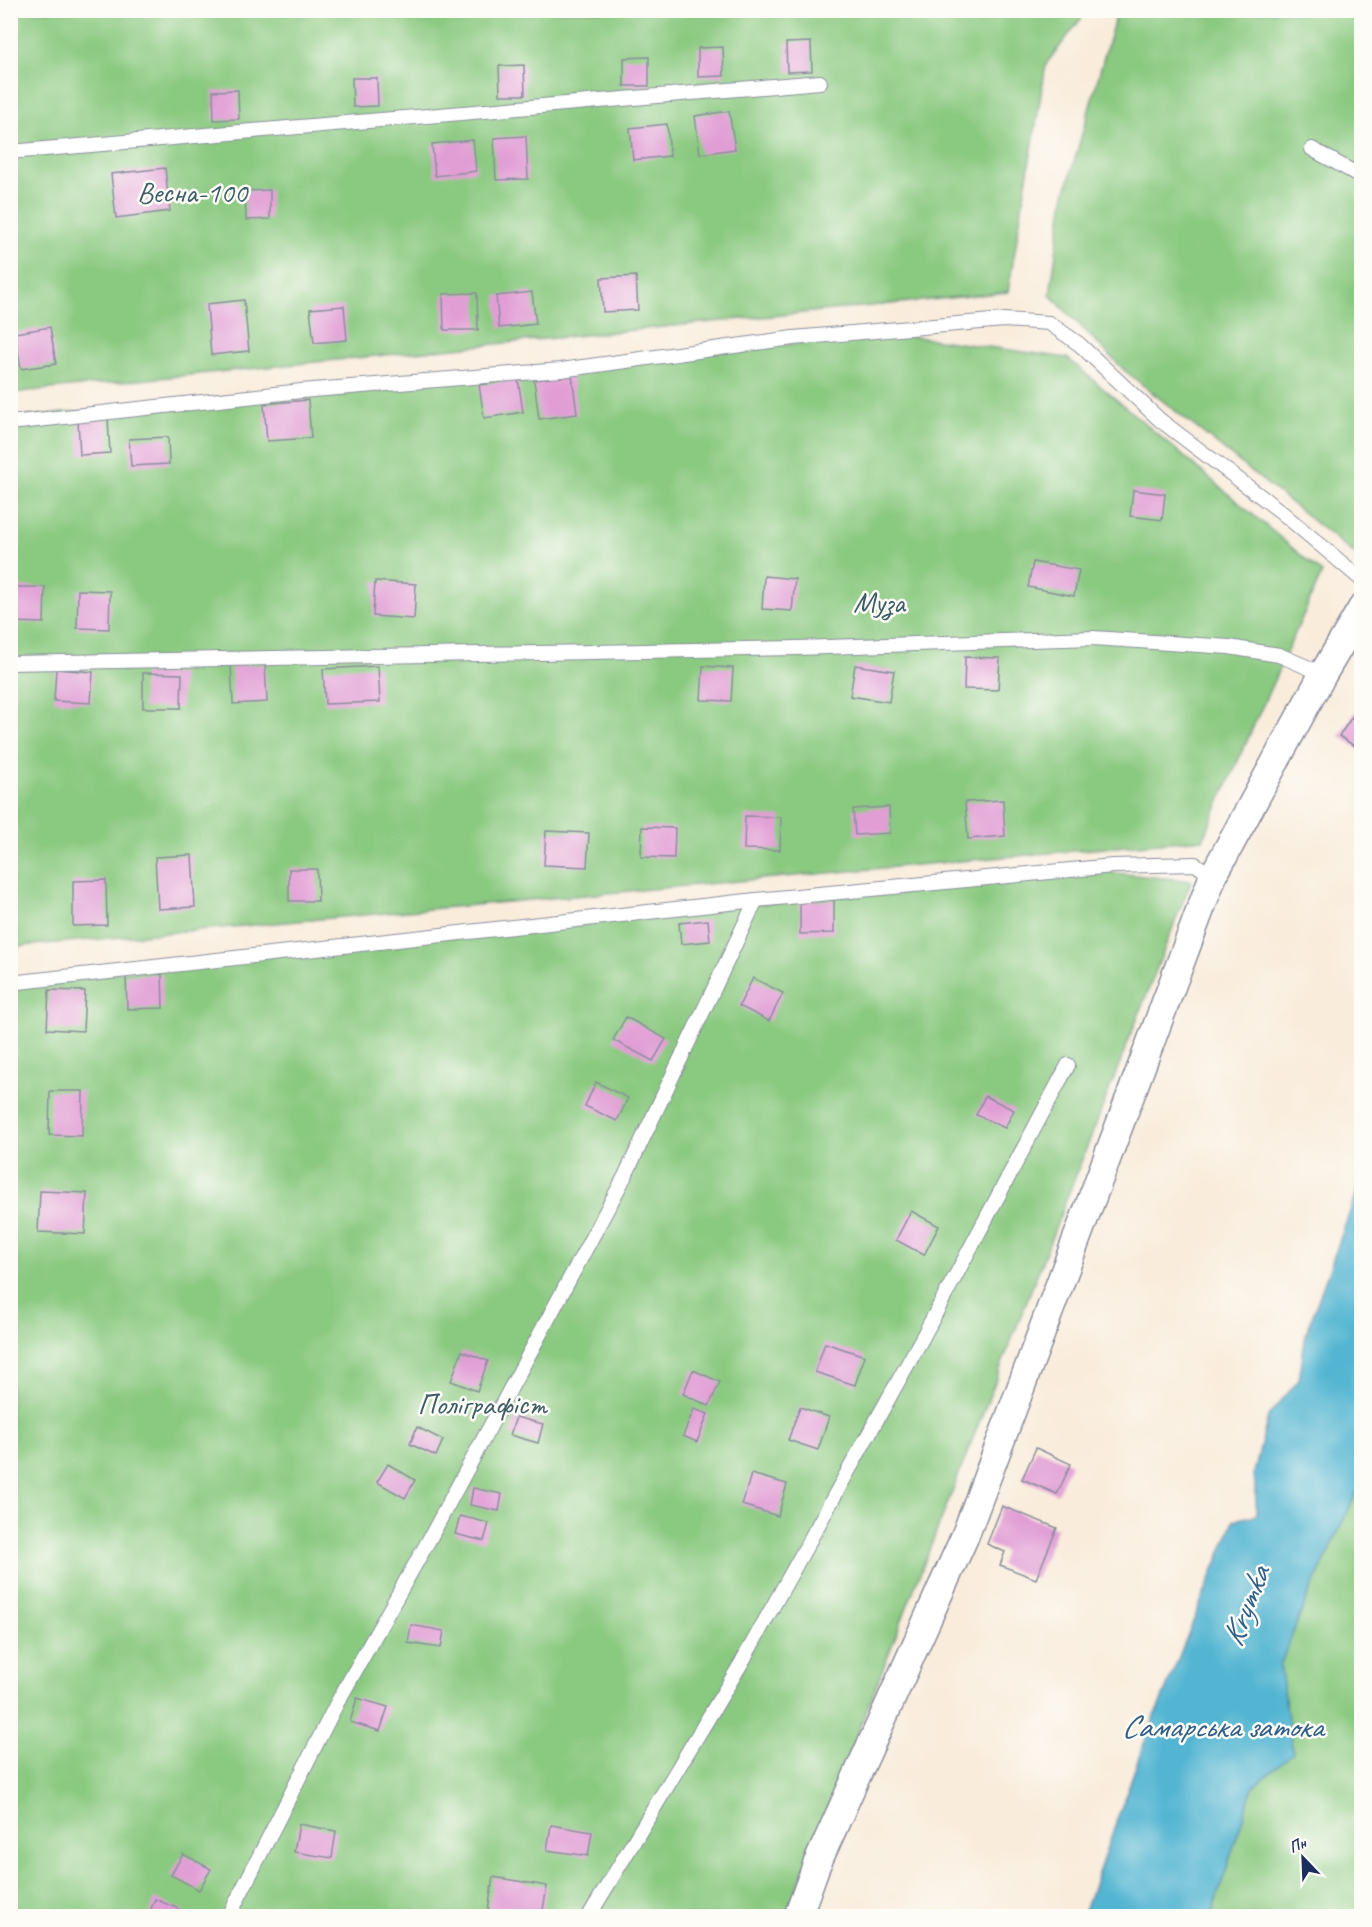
<svg xmlns="http://www.w3.org/2000/svg" width="1372" height="1927" viewBox="0 0 1372 1927" font-family="Caveat,sans-serif">
	<style>
		.green { fill: #8ac980; stroke: #527c6f; stroke-width: 1.5 }
		.water { fill: #53b5d2; stroke: #377298; stroke-width: 1.5 }
		.building { fill: #e19ed5 }
		.lines { fill: none; stroke-linecap: round; stroke-linejoin: round }
		.service-casing { stroke: #8a8e9c; stroke-width: 16 }
		.minor-casing { stroke: #8a8e9c; stroke-width: 30 }
		.service { stroke: #fff; stroke-width: 14 }
		.minor { stroke: #fff; stroke-width: 27 }
		.labels { text-anchor: middle; stroke-width: 5; stroke-linejoin: round; paint-order: stroke }
		.park-label { font-size: 30px; fill: #3c5d68; stroke: #fdfcf7 }
		.water-label { font-size: 32px; font-style: italic; fill: #2f5e87; stroke: #fdfcf7 }
	</style>
	<rect width="100%" height="100%" fill="#fdfcf7"/>
	<filter id="ink" filterUnits="userSpaceOnUse"><feTurbulence type="fractalNoise" baseFrequency=".0167" numOctaves="2"/><feDisplacementMap in="SourceGraphic" scale="12" xChannelSelector="R" yChannelSelector="G"/><feConvolveMatrix kernelMatrix="1 2 1 2 8 2 1 2 1" color-interpolation-filters="sRGB"/></filter>
	<filter id="wash" filterUnits="userSpaceOnUse"><feTurbulence type="fractalNoise" baseFrequency=".008" numOctaves="4" result="noise"/><feDisplacementMap in="SourceGraphic" scale="24" xChannelSelector="R" yChannelSelector="G"/><feGaussianBlur stdDeviation="1.35" result="paint"/><feColorMatrix in="noise" values="0 0 0 0 0 0 0 0 0 0 0 0 0 0 0 0 0 1.4 0 .05"/><feComposite in="paint" operator="in"/></filter>
	<g filter="url(#wash)">
		<rect width="100%" height="100%" fill="#f9ecdb"/>
		<g class="green">
			<polygon points="11,11 1087,11 1046,64 1008,292 11,393"/>
			<polygon points="1117,11 1361,11 1361,559 1124,370 1050,295 1064,198"/>
			<polygon points="895,334 1067,358 1322,573 1203,839 11,947 11,418"/>
			<polygon points="1097,871 1191,881 786,1916 11,1916 10,985 393,940"/>
			<polygon points="1361,1483 1361,1916 1211,1916 1253,1787 1292,1753 1280,1665 1307,1598"/>
		</g>
		<polygon class="water" points="1361,1181 1361,1483 1307,1598 1280,1665 1293,1753 1253,1787 1211,1916 1083,1916 1143,1746 1234,1520 1257,1515 1254,1473 1268,1416 1299,1380 1306,1334"/>
		<g id="blocks">
			<g class="building">
				<polygon points="811,42 812,71 787,72 786,43"/>
				<polygon points="723,47 724,76 698,77 698,48"/>
				<polygon points="649,57 649,86 624,86 624,58"/>
				<polygon points="524,65 525,95 500,95 499,66"/>
				<polygon points="352,78 377,78 378,106 353,107"/>
				<polygon points="238,90 239,119 214,120 213,91"/>
				<polygon points="729,111 735,149 700,154 695,116"/>
				<polygon points="667,124 670,156 633,160 630,128"/>
				<polygon points="526,136 528,179 496,180 494,138"/>
				<polygon points="473,140 476,171 435,176 432,144"/>
				<polygon points="165,168 170,211 116,218 111,174"/>
				<polygon points="270,190 270,219 246,220 245,191"/>
				<polygon points="636,276 638,310 603,312 601,278"/>
				<polygon points="532,292 536,324 499,328 496,296"/>
				<polygon points="477,293 478,330 444,330 443,294"/>
				<polygon points="244,300 249,351 211,355 207,304"/>
				<polygon points="344,306 347,340 314,343 310,309"/>
				<polygon points="50,327 56,364 21,369 15,333"/>
				<polygon points="572,375 577,414 539,419 534,380"/>
				<polygon points="518,379 523,412 484,418 479,385"/>
				<polygon points="308,400 311,438 267,441 264,404"/>
				<polygon points="108,419 110,453 80,455 78,421"/>
				<polygon points="168,437 169,464 131,466 129,439"/>
				<polygon points="1133,490 1165,494 1162,520 1130,516"/>
				<polygon points="1033,562 1079,570 1074,596 1028,587"/>
				<polygon points="764,576 795,579 792,611 762,609"/>
				<polygon points="375,581 416,584 414,619 373,616"/>
				<polygon points="10,587 45,587 44,623 10,622"/>
				<polygon points="78,590 110,591 109,629 77,628"/>
				<polygon points="965,657 1000,658 998,690 964,689"/>
				<polygon points="265,664 267,702 233,704 231,666"/>
				<polygon points="855,665 894,671 889,702 850,696"/>
				<polygon points="378,666 380,702 325,704 323,669"/>
				<polygon points="703,666 733,668 731,701 701,700"/>
				<polygon points="56,669 93,672 91,703 54,701"/>
				<polygon points="143,673 182,674 181,708 143,708"/>
				<polygon points="1362,702 1362,751 1339,736"/>
				<polygon points="1003,800 1005,836 968,839 965,802"/>
				<polygon points="889,807 890,833 855,835 853,809"/>
				<polygon points="745,816 781,817 780,850 744,849"/>
				<polygon points="642,827 675,828 674,858 641,857"/>
				<polygon points="546,831 589,833 587,867 544,865"/>
				<polygon points="192,855 195,907 158,909 155,857"/>
				<polygon points="289,869 317,869 318,901 289,901"/>
				<polygon points="106,880 107,925 73,926 73,881"/>
				<polygon points="834,900 834,933 800,934 800,901"/>
				<polygon points="708,920 710,941 681,944 679,923"/>
				<polygon points="162,974 163,1008 127,1009 126,975"/>
				<polygon points="753,978 783,993 769,1021 739,1006"/>
				<polygon points="49,990 85,991 83,1031 47,1029"/>
				<polygon points="626,1017 666,1039 653,1061 613,1040"/>
				<polygon points="596,1082 628,1098 617,1121 585,1106"/>
				<polygon points="50,1091 83,1091 82,1136 49,1135"/>
				<polygon points="985,1096 1014,1110 1005,1128 976,1115"/>
				<polygon points="40,1191 87,1193 85,1234 38,1232"/>
				<polygon points="911,1211 939,1226 924,1255 896,1240"/>
				<polygon points="825,1343 865,1356 855,1385 815,1372"/>
				<polygon points="462,1351 488,1361 477,1391 451,1381"/>
				<polygon points="693,1370 720,1382 709,1406 683,1394"/>
				<polygon points="800,1407 829,1417 818,1450 788,1440"/>
				<polygon points="694,1409 708,1414 697,1442 683,1436"/>
				<polygon points="516,1417 543,1424 538,1443 510,1435"/>
				<polygon points="417,1427 443,1440 436,1456 410,1444"/>
				<polygon points="1036,1448 1071,1464 1057,1494 1022,1479"/>
				<polygon points="388,1464 415,1480 405,1498 377,1482"/>
				<polygon points="751,1474 787,1484 778,1516 742,1505"/>
				<polygon points="473,1488 502,1494 499,1511 470,1505"/>
				<polygon points="1002,1506 1057,1528 1036,1579 1000,1565 1005,1552 987,1544"/>
				<polygon points="460,1516 489,1523 484,1541 455,1534"/>
				<polygon points="411,1625 444,1631 441,1648 408,1643"/>
				<polygon points="357,1698 388,1707 380,1731 350,1722"/>
				<polygon points="299,1824 336,1831 332,1858 294,1852"/>
				<polygon points="551,1825 592,1832 588,1856 547,1850"/>
				<polygon points="183,1854 211,1869 199,1890 171,1875"/>
				<polygon points="493,1877 547,1886 542,1916 519,1916 488,1911"/>
				<polygon points="155,1899 186,1912 183,1916 148,1916"/>
			</g>
		</g>
	</g>
	<g filter="url(#ink)">
		<use href="#blocks" fill-opacity="0" stroke="#8a8e9c" stroke-width="1.5"/>
		<g class="lines">
			<g class="service-casing">
				<g id="service">
					<polyline points="1312,149 1362,177"/>
					<polyline points="10,152 820,82"/>
					<polyline points="10,423 301,391 561,370 793,338 1004,320 1049,323 1079,344 1160,420 1280,511 1362,580"/>
					<polyline points="10,663 798,648 1093,638 1229,647 1279,655 1323,674"/>
					<polyline points="10,983 756,900 1113,866 1195,864 1213,876"/>
					<polyline points="229,1916 337,1703 430,1538 625,1176 756,900"/>
					<polyline points="589,1916 742,1662 925,1333 1068,1065"/>
				</g>
			</g>
			<g class="minor-casing">
				<polyline id="minor" points="798,1916 816,1866 965,1536 1213,876 1323,674 1362,608"/>
			</g>
			<use href="#service" class="service"/>
			<use href="#minor" class="minor"/>
		</g>
	</g>
	<g class="labels">
		<g class="park-label">
			<text x="192" y="202">Весна-100</text>
			<text x="879" y="612">Муза</text>
			<text x="482" y="1414">Поліграфіст</text>
		</g>
		<g class="water-label">
			<text transform="translate(1245 1606) rotate(-69)" y="11">Krymka</text>
			<text x="1222" y="1737">Самарська затока</text>
		</g>
	</g>
	<rect width="1372" height="1927" fill="none" stroke="#fdfcf7" stroke-width="36"/>
	<g transform="translate(1303 1858) rotate(337)" stroke="#fdfcf7" stroke-width="4.5" paint-order="stroke">
	<path d="M0-4.5L10 22L0 15L-10 22Z" fill="#1b2f5e"/>
	<text y="-9" font-size="16" font-weight="bold" text-anchor="middle" fill="#1b2f5e">Пн</text>
	</g>
</svg>
